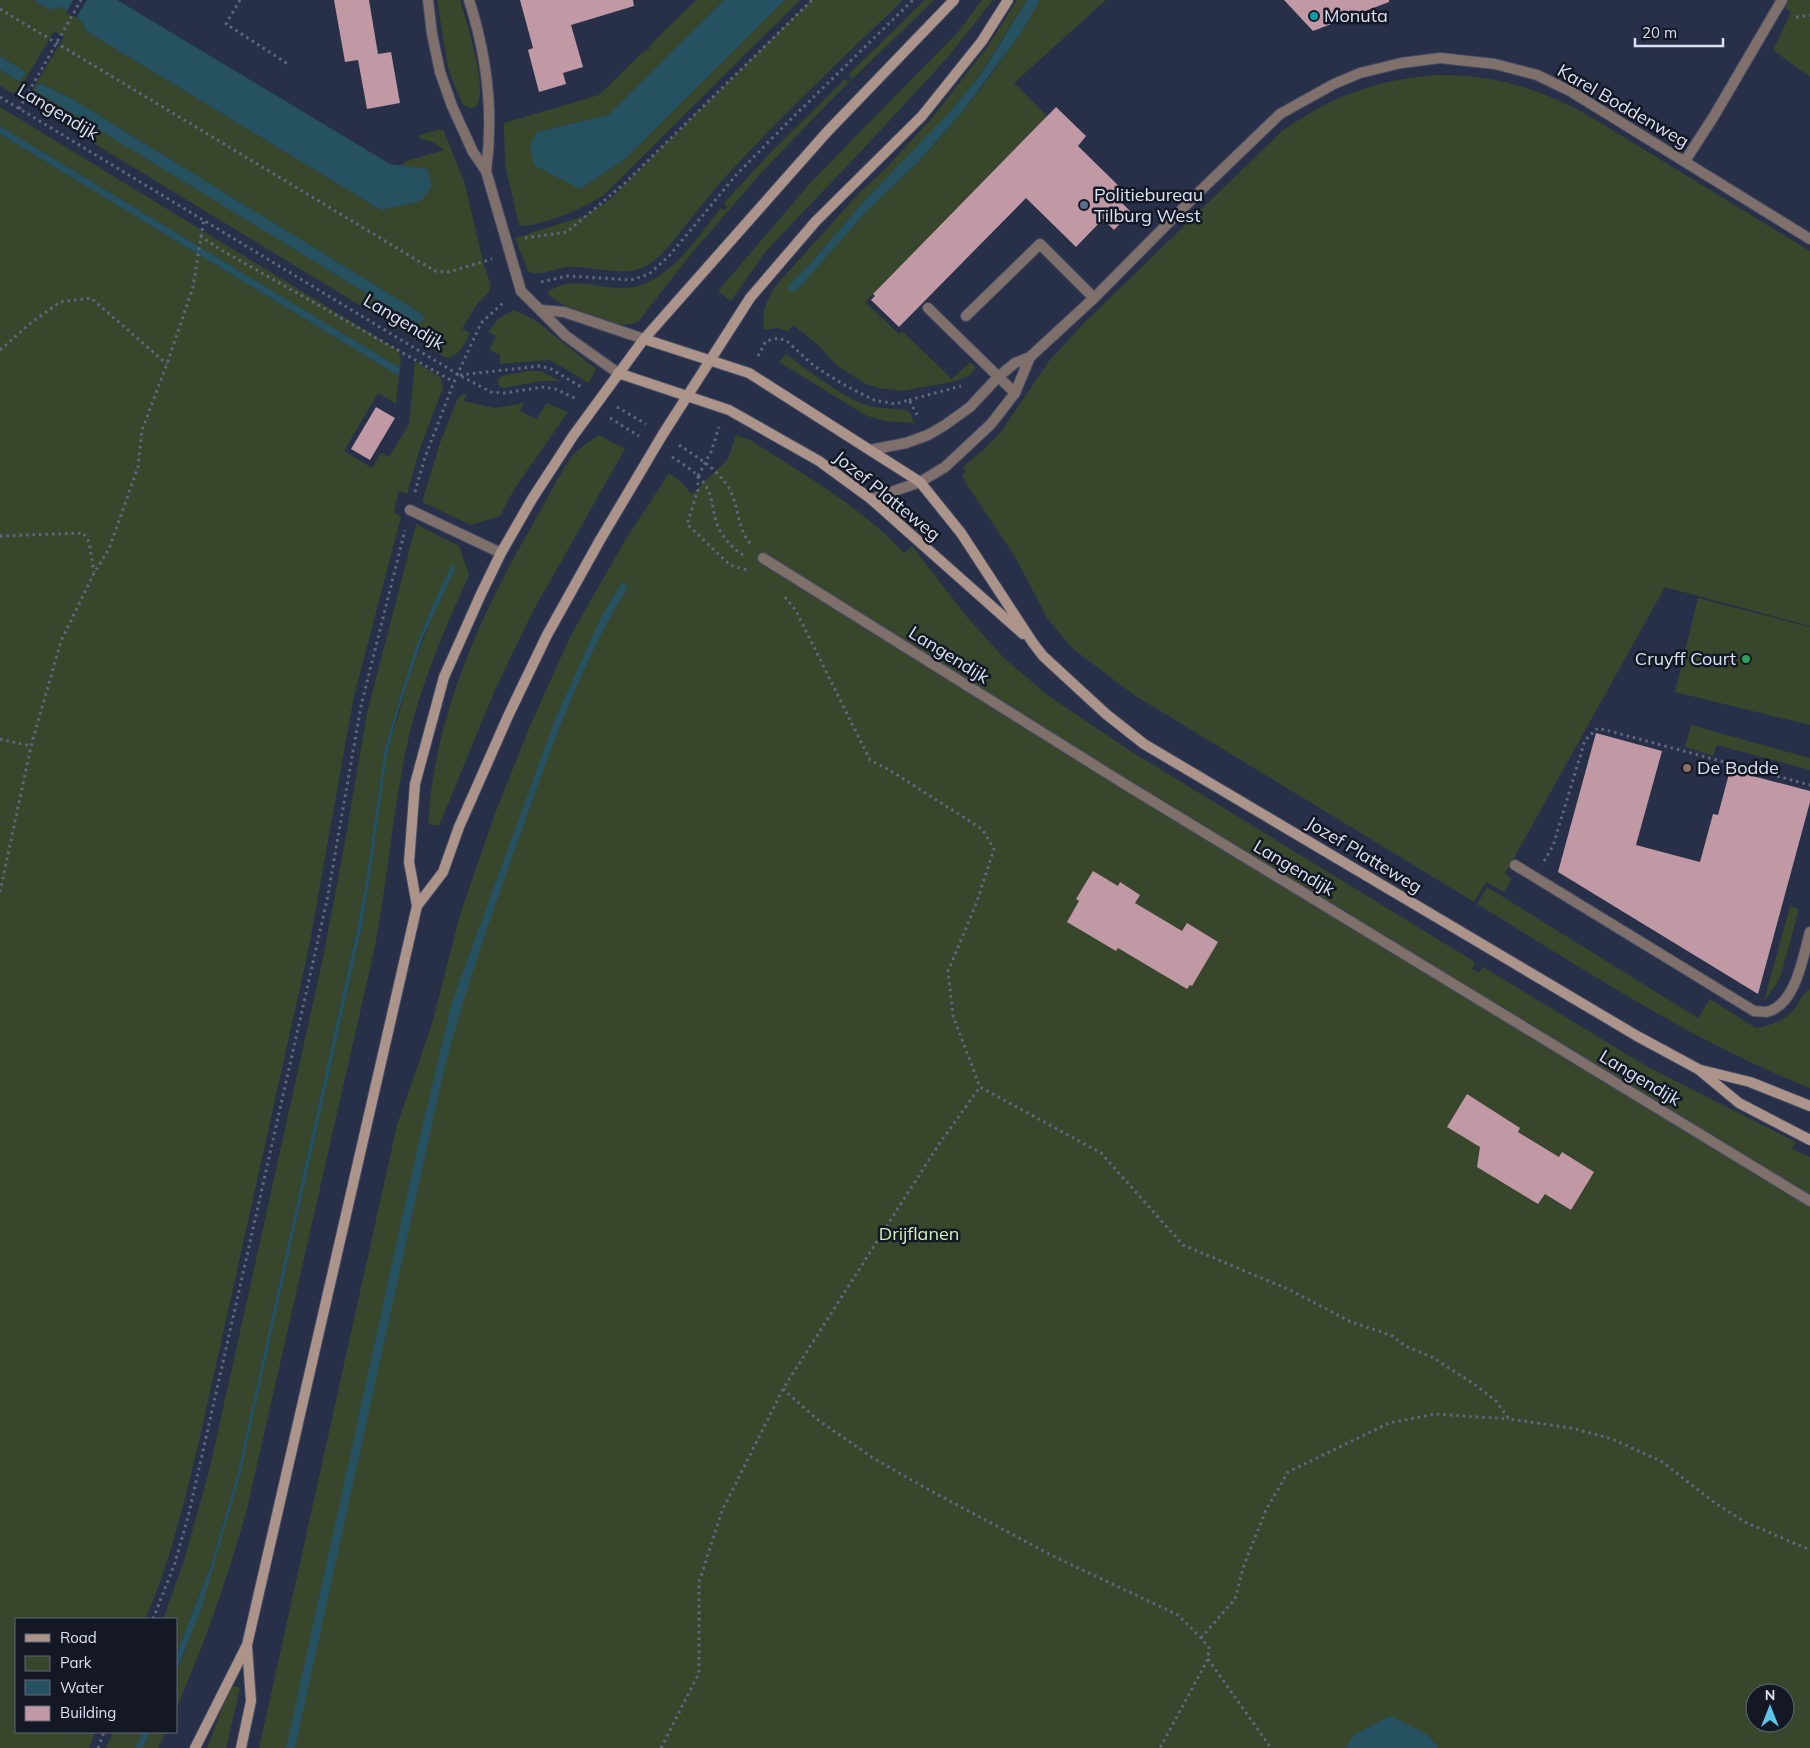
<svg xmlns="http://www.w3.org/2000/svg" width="1810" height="1748" viewBox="0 0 1810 1748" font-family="Mulish,sans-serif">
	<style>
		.green { fill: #38462c; fill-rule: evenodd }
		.water { fill: #265161 }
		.pier { fill: #272f49 }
		.building { fill: #c099a4 }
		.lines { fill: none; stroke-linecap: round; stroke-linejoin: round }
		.lane-casing { stroke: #444b64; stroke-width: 12 }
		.street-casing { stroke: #444b64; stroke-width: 12 }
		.secondary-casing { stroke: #444b64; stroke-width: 12 }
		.path { stroke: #5f677e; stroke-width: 3; stroke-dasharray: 2.5 4; stroke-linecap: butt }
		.lane { stroke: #80706b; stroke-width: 10 }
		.street { stroke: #80706b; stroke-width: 10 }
		.secondary { stroke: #ad948b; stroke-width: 10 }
		.culture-dot { fill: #0f9aa8; stroke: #141824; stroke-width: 2 }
		.service-dot { fill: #5c6f8a; stroke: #141824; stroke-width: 2 }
		.leisure-dot { fill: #2e9e5b; stroke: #141824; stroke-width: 2 }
		.education-dot { fill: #8d6e63; stroke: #141824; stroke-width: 2 }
		.labels { text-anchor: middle; stroke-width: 5; stroke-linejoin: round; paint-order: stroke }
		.poi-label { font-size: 18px; fill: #dbe1f2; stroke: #141824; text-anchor: start }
		.street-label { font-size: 18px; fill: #dbe1f2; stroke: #141824 }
		.park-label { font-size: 18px; fill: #d0f0b5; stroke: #141824 }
	</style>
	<rect width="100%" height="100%" fill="#272f49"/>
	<g class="green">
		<path d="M 0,0 L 34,0 L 50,10 L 62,7 L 81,19 L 86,31 L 381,210 L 432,186 L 428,169 L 400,166 L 406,161 L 444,150 L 433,142 L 420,139 L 419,135 L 443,129 L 464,181 L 484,265 L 491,285 L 489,292 L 477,304 L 462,329 L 470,333 C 464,345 461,354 447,358 L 443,356 L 31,105 L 30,94 L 64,37 L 54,31 L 23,84 L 21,92 L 12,93 L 0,86 L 0,70 L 20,82 L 26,72 L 0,56 ZM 40,83 L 74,100 L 422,314 L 422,322 L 417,323 L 374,298 L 35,90 Z"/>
		<path d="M 437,0 L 460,0 C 463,10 502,128 463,105 L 453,82 L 448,67 Z"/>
		<path d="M 696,0 L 724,0 L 608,115 L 537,132 L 580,189 L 625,159 L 785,0 L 800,0 L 605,194 C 584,208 544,226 519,226 L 505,164 L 504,123 L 599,95 L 644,51 L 650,49 L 649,46 Z"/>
		<path d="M 811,0 L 903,0 C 844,57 784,113 729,173 C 713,190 700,208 685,226 C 674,240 662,257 646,266 C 621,279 594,265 568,267 C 557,268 536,278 528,271 L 515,238 L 584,216 L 608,201 Z"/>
		<path d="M 925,0 L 934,0 L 835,96 L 761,173 L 691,254 L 638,322 C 615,332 568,310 548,295 L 548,292 C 575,272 604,293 634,287 C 673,278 697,237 721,208 L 725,210 L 727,207 L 724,203 L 772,151 L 845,79 L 848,82 L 852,79 L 848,75 Z"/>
		<polygon points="982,0 993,0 948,57 866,146 766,251 731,301 718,291 811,182 958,32"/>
		<path d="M 1017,0 L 1027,0 L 977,79 L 944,119 L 865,200 L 809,265 L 790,284 L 798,289 C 819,263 841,238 864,214 C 886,191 911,171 932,147 C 972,102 1009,53 1040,0 L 1106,0 L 1014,83 L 1047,116 L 865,302 L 899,334 L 902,331 L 952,379 L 970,362 L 976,368 L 970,375 L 956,381 L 902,391 L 878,388 L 866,384 L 836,365 L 817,344 L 793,325 L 788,331 L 777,328 L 764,330 C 760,313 768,297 778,283 L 859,193 L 885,169 L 932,118 L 988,46 Z"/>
		<polygon points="1773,0 1810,0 1810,77 1773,50 1791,12"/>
		<path d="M 1434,75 C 1493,74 1540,88 1591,117 L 1810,251 L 1810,626 L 1665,587 L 1505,874 L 1512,879 L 1504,892 L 1486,882 L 1474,902 L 1134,695 L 1081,655 L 1068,644 L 1047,618 L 1014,555 L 965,482 L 962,475 L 966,472 L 963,467 L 983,450 L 1000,433 L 1049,361 L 1083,324 L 1282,131 C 1332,96 1373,81 1434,75 Z"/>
		<polygon points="0,107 398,350 401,359 400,368 0,126"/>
		<path d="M 0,134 L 399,376 L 396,404 L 378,393 L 344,451 L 372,468 L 381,453 L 389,457 L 409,424 L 415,361 L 441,378 L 443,388 L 420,448 L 407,494 L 399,491 L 394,512 L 401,517 L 354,696 L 309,947 L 200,1437 C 185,1499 171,1561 145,1619 L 16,1619 L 16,1732 L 95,1732 L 89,1748 L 0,1748 Z"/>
		<polygon points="514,310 535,320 596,369 589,383 550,360 500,364 500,355 489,350 496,336 488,332 499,318"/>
		<path d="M 786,354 C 808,370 844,399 870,406 C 882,409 896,408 908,411 L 911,414 L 914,423 L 885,421 L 867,416 L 779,362 Z"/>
		<polygon points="527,371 541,371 560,381 542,381 503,388 499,386 498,379 501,376"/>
		<polygon points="467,393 464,401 495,408 524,403 520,411 536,419 547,403 568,412 515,488 500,516 471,525 422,502 440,443 457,400 461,395"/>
		<path d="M 599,435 L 625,449 L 533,611 L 494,692 L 439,826 L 428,824 C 434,717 481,613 534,522 C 546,502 559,474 572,456 C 579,448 590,441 599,435 Z"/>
		<path d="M 736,435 L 752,441 C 804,475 862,507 904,553 L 912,546 L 967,617 L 1004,658 L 1046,694 L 1129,750 L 1475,962 L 1472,969 L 1479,973 L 1483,967 L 1648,1067 L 1796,1142 L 1792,1149 L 1810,1157 L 1810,1748 L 259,1748 L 397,1125 L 431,1027 L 460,915 L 494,816 L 530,726 L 569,639 L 589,603 L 626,539 L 669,473 L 678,479 L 692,494 L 728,459 ZM 1755,1693 L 1785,1693 L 1785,1723 L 1755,1723 Z"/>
		<path d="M 416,524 L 459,546 L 469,575 C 446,627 422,680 409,736 C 393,807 388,879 374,951 L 247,1509 C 228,1577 205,1643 176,1709 L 176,1673 L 185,1652 L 240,1476 L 362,926 L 369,884 L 387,754 L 410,674 L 452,565 L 433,604 L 414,651 L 385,747 L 366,881 L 358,924 L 237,1475 L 211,1565 L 176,1655 L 176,1619 L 163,1619 L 184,1561 L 210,1467 L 323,958 L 344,847 L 367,713 Z"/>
		<polygon points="1698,598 1810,627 1810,725 1675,692"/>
		<polygon points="1691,725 1810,758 1810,770 1717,745 1713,756 1685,747"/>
		<path d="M 1487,887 L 1698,1018 L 1710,999 L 1756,1028 C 1771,1025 1785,1021 1795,1008 C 1800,1001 1802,994 1810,989 L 1810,1088 C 1691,1041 1585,970 1477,904 Z"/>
		<polygon points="1790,906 1799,909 1781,975 1776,985 1764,1001"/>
		<polygon points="231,1685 240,1688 226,1748 207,1748"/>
		<polygon points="113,1732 143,1732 135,1748 106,1748"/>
		<polygon points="150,1732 166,1732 158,1748 143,1748"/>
	</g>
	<g class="water">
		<path d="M 34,0 L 117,0 L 390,164 L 428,169 L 432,186 L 421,201 L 381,210 L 86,31 C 80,15 76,16 62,7 L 50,10 Z"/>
		<polygon points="724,0 785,0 625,159 580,189 534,165 530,145 537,132 608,115"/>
		<polygon points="1027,0 1040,0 1021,33 962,112 920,160 864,214 798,289 795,291 789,291 788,287 790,284 809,265 865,200 950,112 981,74"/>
		<polygon points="0,56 26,72 20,82 0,70"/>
		<polygon points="40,83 74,100 422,314 424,319 420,323 417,323 374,298 34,90"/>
		<polygon points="0,126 400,368 399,376 0,134"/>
		<polygon points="452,564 456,567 423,637 398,712 387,755 369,884 362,926 240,1476 201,1609 176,1673 176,1655 211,1565 237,1475 358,924 366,881 385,747 414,651 433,604"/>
		<path d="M 622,582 L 628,587 C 581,663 551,748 521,832 C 493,911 465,989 444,1070 L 295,1748 L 286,1748 L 419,1141 L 452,1002 L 556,717 L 602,615 Z"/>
		<polygon points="1390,1716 1428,1735 1438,1748 1346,1748 1354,1735"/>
		<polygon points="143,1732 150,1732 143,1748 135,1748"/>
	</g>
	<polygon class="pier" points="73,0 87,0 76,18 66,13"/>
	<g class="building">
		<polygon points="334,0 369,0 378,54 391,52 400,103 367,109 358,60 345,62"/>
		<polygon points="520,0 633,0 634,6 571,25 583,67 563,73 566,84 539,92 528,50 533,48"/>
		<polygon points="1284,0 1389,0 1389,2 1313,31"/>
		<polygon points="1056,107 1086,136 1078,146 1127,194 1120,201 1131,212 1114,230 1103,219 1076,247 1026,198 899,327 871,300 875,296 873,294"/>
		<polygon points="376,407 395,418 370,460 351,449"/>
		<polygon points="1596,733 1662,751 1636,845 1700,862 1713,814 1718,815 1730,770 1810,791 1810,802 1758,994 1558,872"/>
		<polygon points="1093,871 1118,886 1120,882 1140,895 1135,903 1182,931 1187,923 1218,942 1192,986 1190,985 1187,989 1118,948 1116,951 1067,922 1079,901 1076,899"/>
		<polygon points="1467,1094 1520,1128 1518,1132 1559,1157 1562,1152 1594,1172 1571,1210 1545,1194 1538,1204 1477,1167 1480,1147 1447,1127"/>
	</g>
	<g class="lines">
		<g class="lane-casing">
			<g id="lane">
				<polyline points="1685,161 1714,116 1782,0"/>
				<polyline points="521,291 566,336 618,373"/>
				<polyline points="928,308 1015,393"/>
				<polyline points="541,310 564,312 644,339"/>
				<polyline points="966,316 1040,244 1094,298"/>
				<polyline points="410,510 501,553"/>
				<path d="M 1515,865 L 1754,1011 C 1758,1011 1763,1012 1766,1012 C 1796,1006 1803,956 1810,932"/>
			</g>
		</g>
		<g class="street-casing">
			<g id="street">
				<polyline points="428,0 432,34 440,72 452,106 473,152 486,171 521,291"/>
				<path d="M 469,0 C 487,56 494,113 486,171"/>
				<polyline points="870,450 906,443 928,435 945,425 970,407 998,377 1015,363 1030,357 1094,298 1199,192 1280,114 1334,84 1360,73 1401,63 1440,58 1495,64 1537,75 1570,91 1810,239"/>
				<polyline points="871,499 920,482 945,467 991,424 1015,393 1030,357"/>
				<polyline points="763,558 1123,783 1810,1201"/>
			</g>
		</g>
		<g class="secondary-casing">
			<g id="secondary">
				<polyline points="644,339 749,373 920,482 961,533 1033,643 1043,656 1106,714 1144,744 1637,1036 1698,1069 1739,1103 1810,1140"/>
				<polyline points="618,373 729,410 819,461 871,499 1023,634"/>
				<polyline points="417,906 409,862 415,784 444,677 481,594 501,553 532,499 573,436 644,339 827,132 954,0"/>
				<polyline points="1701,1070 1750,1082 1810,1106"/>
				<polyline points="195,1748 247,1645 417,906 443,872 459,827 509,714 547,635 600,540 663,434 750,298 816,221 922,116 982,41 1008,0"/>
				<polyline points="241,1748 251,1701 247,1646"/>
			</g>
		</g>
		<g class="path">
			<polyline points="240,0 226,24 288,64"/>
			<polyline points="0,9 435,271 449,272 492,259"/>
			<polyline points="1796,17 1810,15"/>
			<polyline points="0,97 459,375 491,392 504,393 544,387 555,389 577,399"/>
			<polyline points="19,109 81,0"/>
			<polyline points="200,236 223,251 454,382"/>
			<polyline points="525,238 567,232 625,183 812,0"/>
			<polyline points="541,282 568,276 631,280 649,274 669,256 737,174 789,121 913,0"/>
			<polyline points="0,350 32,322 60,302 91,298 167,364"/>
			<polyline points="758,356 766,341 779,338 788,342 814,366 846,386 874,400 895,404 909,400 919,418"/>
			<polyline points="460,375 540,366 551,369 583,388"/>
			<polyline points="909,400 961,386"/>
			<polyline points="617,407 646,424"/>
			<polyline points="610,418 639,436"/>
			<path d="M 679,445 C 698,458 720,470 731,492 C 739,509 737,528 750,543"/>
			<path d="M 672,457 C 684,465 700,474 707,488 C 712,497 713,508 715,518 C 719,533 730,547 743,555"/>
			<polyline points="698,476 698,490 687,524 730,565 747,570"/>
			<polyline points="698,476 711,452 719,427"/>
			<polyline points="415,492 424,460 454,382 481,323 504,302"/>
			<polyline points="0,536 83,533 89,542 94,572"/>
			<polyline points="785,597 796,611 870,760 891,771 982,829 994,849 976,904 948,971 953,1016 980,1087 1101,1153 1183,1245 1290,1290 1351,1322 1393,1336 1405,1346 1432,1357 1474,1384 1496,1401 1509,1419 1572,1428 1612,1439 1661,1461 1715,1503 1745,1522 1810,1550"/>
			<polyline points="0,739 31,746"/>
			<polyline points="1544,861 1553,846 1585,740 1598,728 1810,785"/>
			<polyline points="0,892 31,746 61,641 94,573 109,549 138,467 142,430 167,364 193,287 204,219"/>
			<polyline points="783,1389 818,1420 873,1458 931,1491 1053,1556 1178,1615 1201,1638 1209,1648 1208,1659 1160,1748"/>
			<polyline points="153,1619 175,1563 189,1513 327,900 361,706 405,530"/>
			<polyline points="1201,1638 1235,1599 1244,1565 1266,1510 1288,1472 1389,1423 1435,1414 1509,1419"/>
			<polyline points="1208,1659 1271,1748"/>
			<polyline points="98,1748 104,1732"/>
			<polyline points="661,1748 699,1673 699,1582 722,1511 783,1389 939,1144 980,1087"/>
		</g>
		<use href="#lane" class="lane"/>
		<use href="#street" class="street"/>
		<use href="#secondary" class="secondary"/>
	</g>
	<circle class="culture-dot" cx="1314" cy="16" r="5"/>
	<circle class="service-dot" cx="1084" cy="205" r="5"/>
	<circle class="leisure-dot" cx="1746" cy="659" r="5"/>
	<circle class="education-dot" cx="1687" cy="768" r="5"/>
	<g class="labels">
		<g class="poi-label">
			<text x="1324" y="22">Monuta</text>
			<text x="1094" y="201">Politiebureau<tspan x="1094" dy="21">Tilburg West</tspan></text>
			<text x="1736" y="665" text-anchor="end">Cruyff Court</text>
			<text x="1697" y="774">De Bodde</text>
		</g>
		<g class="street-label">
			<text transform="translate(1623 106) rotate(30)" y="6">Karel Boddenweg</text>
			<text transform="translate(58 112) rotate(31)" y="6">Langendijk</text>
			<text transform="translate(404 322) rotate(31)" y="6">Langendijk</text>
			<text transform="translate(887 496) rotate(39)" y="6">Jozef Platteweg</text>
			<text transform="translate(949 655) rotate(32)" y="6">Langendijk</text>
			<text transform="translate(1364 855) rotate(31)" y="6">Jozef Platteweg</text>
			<text transform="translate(1294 868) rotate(31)" y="6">Langendijk</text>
			<text transform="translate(1640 1078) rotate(31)" y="6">Langendijk</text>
		</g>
		<g class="park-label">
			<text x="919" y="1240">Drijflanen</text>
		</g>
	</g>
	<rect x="15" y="1618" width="162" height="115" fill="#141824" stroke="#646876"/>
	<rect x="25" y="1634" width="25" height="8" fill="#ad948b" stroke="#646876"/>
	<text x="60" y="1643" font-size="15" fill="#dbe1f2">Road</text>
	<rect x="25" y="1656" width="25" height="15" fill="#38462c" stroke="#646876"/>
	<text x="60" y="1668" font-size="15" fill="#dbe1f2">Park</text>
	<rect x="25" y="1680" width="25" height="15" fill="#265161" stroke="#646876"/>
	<text x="60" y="1693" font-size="15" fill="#dbe1f2">Water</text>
	<rect x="25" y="1706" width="25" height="15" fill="#c099a4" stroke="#646876"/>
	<text x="60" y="1718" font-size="15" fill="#dbe1f2">Building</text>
	<g transform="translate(1770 1708)"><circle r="24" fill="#141824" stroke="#646876"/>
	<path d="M0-4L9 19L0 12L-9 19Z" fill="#5cc7e8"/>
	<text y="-8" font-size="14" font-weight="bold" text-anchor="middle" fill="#dbe1f2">N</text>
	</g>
	<path d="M1635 38v8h88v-8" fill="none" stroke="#dbe1f2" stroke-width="2.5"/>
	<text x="1642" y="38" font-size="15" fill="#dbe1f2" stroke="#141824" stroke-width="4" paint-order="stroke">20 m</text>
</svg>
